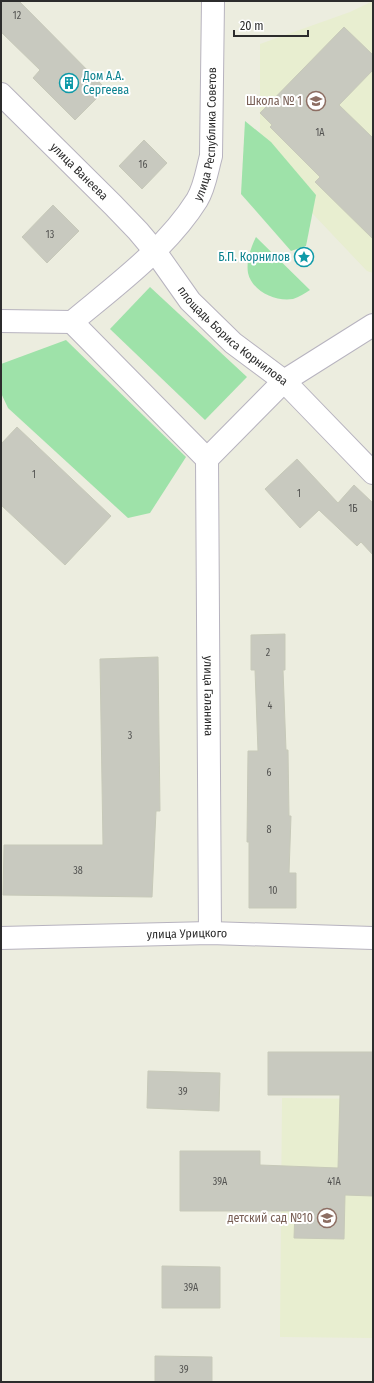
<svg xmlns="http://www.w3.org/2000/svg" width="374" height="1383" viewBox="0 0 374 1383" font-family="'Fira Sans Condensed',sans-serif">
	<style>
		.education { fill: #e8eed0 }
		.green { fill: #9ee2a9 }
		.building { fill: #c8c9bf; stroke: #c7c9b9 }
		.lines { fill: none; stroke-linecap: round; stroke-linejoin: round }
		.minor-casing { stroke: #b7b3bf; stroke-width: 24 }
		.minor { stroke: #fff; stroke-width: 22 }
		.labels { text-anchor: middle; stroke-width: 4; stroke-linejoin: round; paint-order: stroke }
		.number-label { font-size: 10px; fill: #535351 }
		.culture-label { font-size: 12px; fill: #0d838f; stroke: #fff; text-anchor: start }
		.education-label { font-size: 12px; fill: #785e54; stroke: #fff; text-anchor: end }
		.street-label { font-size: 12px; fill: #2c2c2c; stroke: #fff }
	</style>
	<rect width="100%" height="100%" fill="#eceddf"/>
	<g class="education">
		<polygon points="373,1 373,273 367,271 260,158 260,44 350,12"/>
		<polygon points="282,1098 373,1099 373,1338 280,1337"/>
	</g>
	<g class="green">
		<polygon points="245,121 271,142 316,195 306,246 291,251 241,194"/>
		<path d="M 256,237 L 310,290 C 305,293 299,297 293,299 C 275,302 252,291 248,273 C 246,261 251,247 256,237 Z"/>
		<polygon points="150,287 247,377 205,420 110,329"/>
		<polygon points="66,340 186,457 150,513 128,518 8,408 1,393 1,364"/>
	</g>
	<g class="building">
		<polygon points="1,1 19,1 106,89 75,120 33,78 40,70 1,32"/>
		<polygon points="344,27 373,55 373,70 339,105 373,138 373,239 315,182 320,177 270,127 272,125 260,113"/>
		<polygon points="144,140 167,163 142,189 119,166"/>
		<polygon points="53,205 79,231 47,263 22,237"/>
		<polygon points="17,427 111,516 65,565 1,505 1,444"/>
		<polygon points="297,459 338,503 354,485 373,503 373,555 361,542 357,546 319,510 300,528 265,489"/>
		<polygon points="285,634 285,670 283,670 286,750 288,750 289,816 291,816 289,873 296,873 296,908 249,908 249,842 247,842 248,751 258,751 255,670 251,670 251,635"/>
		<polygon points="158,657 160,811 156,811 152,897 3,895 4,845 103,845 100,659"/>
		<polygon points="268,1052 373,1052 373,1196 345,1195 344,1239 294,1238 295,1211 180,1211 180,1151 260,1151 260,1165 338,1168 340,1095 268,1095"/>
		<polygon points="148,1071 220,1073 219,1111 147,1108"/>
		<polygon points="162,1266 220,1267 220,1308 162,1308"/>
		<polygon points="155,1356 212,1357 212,1382 155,1382"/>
	</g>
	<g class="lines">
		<g class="minor-casing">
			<g id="minor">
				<path id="s1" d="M 1,94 L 113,205 L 138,231 L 154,250 L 190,301 L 233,343 L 284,381 L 373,473"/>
				<polyline points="1,321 72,322"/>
				<path id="s2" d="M 72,322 C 115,286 167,248 197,200 C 205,187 207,170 211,156 L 213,1"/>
				<polyline points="72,322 207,459"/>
				<path id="s3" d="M 207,459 L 210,933"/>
				<polyline points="207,459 284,381 373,325"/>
				<path id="s4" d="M 1,938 L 210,933 L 373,938"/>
			</g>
		</g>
		<use href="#minor" class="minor"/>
	</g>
	<defs>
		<g id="building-ring" transform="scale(1)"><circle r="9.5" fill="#fff" stroke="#0f9aa8" stroke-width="1.5"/><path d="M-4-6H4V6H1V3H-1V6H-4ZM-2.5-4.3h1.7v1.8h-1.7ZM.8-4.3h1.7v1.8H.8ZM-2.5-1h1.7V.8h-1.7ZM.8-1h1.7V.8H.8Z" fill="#0f9aa8"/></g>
		<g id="school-ring" transform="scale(1)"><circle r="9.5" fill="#fff" stroke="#8d6e63" stroke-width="1.5"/><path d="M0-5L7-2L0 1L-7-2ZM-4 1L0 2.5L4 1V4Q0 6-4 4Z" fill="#8d6e63"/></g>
		<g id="sight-ring" transform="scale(1)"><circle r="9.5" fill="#fff" stroke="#0f9aa8" stroke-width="1.5"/><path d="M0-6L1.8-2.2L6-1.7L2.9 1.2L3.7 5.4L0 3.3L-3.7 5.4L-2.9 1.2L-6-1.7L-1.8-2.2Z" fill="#0f9aa8"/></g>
	</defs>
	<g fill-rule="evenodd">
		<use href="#building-ring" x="69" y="83"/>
		<use href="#school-ring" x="316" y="101"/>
		<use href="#sight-ring" x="304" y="257"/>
		<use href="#school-ring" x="327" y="1218"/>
	</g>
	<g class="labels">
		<g class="number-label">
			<text x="17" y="19">12</text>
			<text x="320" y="136">1А</text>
			<text x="143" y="168">16</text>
			<text x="50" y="238">13</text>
			<text x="34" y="478">1</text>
			<text x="299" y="497">1</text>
			<text x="353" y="512">1Б</text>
			<text x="268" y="656">2</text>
			<text x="270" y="709">4</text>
			<text x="130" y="739">3</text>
			<text x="269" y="776">6</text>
			<text x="269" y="833">8</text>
			<text x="78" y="874">38</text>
			<text x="273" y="894">10</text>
			<text x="183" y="1095">39</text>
			<text x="220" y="1185">39А</text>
			<text x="334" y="1185">41А</text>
			<text x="191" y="1291">39А</text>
			<text x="184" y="1373">39</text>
		</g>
		<g class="culture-label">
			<text x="83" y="80">Дом А.А.<tspan x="83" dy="14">Сергеева</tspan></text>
			<text x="290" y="261" text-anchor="end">Б.П. Корнилов</text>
		</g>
		<g class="education-label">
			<text x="302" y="105">Школа № 1</text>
			<text x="313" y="1222">детский сад №10</text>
		</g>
		<g class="street-label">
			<text dy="4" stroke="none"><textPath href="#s2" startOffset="243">улица Республика Советов</textPath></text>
			<text dy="4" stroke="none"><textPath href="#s1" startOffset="110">улица Ванеева</textPath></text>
			<text dy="4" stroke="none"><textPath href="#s1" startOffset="336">площадь Бориса Корнилова</textPath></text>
			<text dy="4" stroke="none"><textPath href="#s3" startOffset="237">улица Галанина</textPath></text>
			<text dy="4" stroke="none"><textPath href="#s4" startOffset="186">улица Урицкого</textPath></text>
		</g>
	</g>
	<rect width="374" height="1383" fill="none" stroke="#2c2c2c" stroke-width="4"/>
	<path d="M234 30v6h74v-6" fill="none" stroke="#2c2c2c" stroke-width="2"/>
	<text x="240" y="30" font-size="12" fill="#2c2c2c" stroke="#ffffff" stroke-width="3" paint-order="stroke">20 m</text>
</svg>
